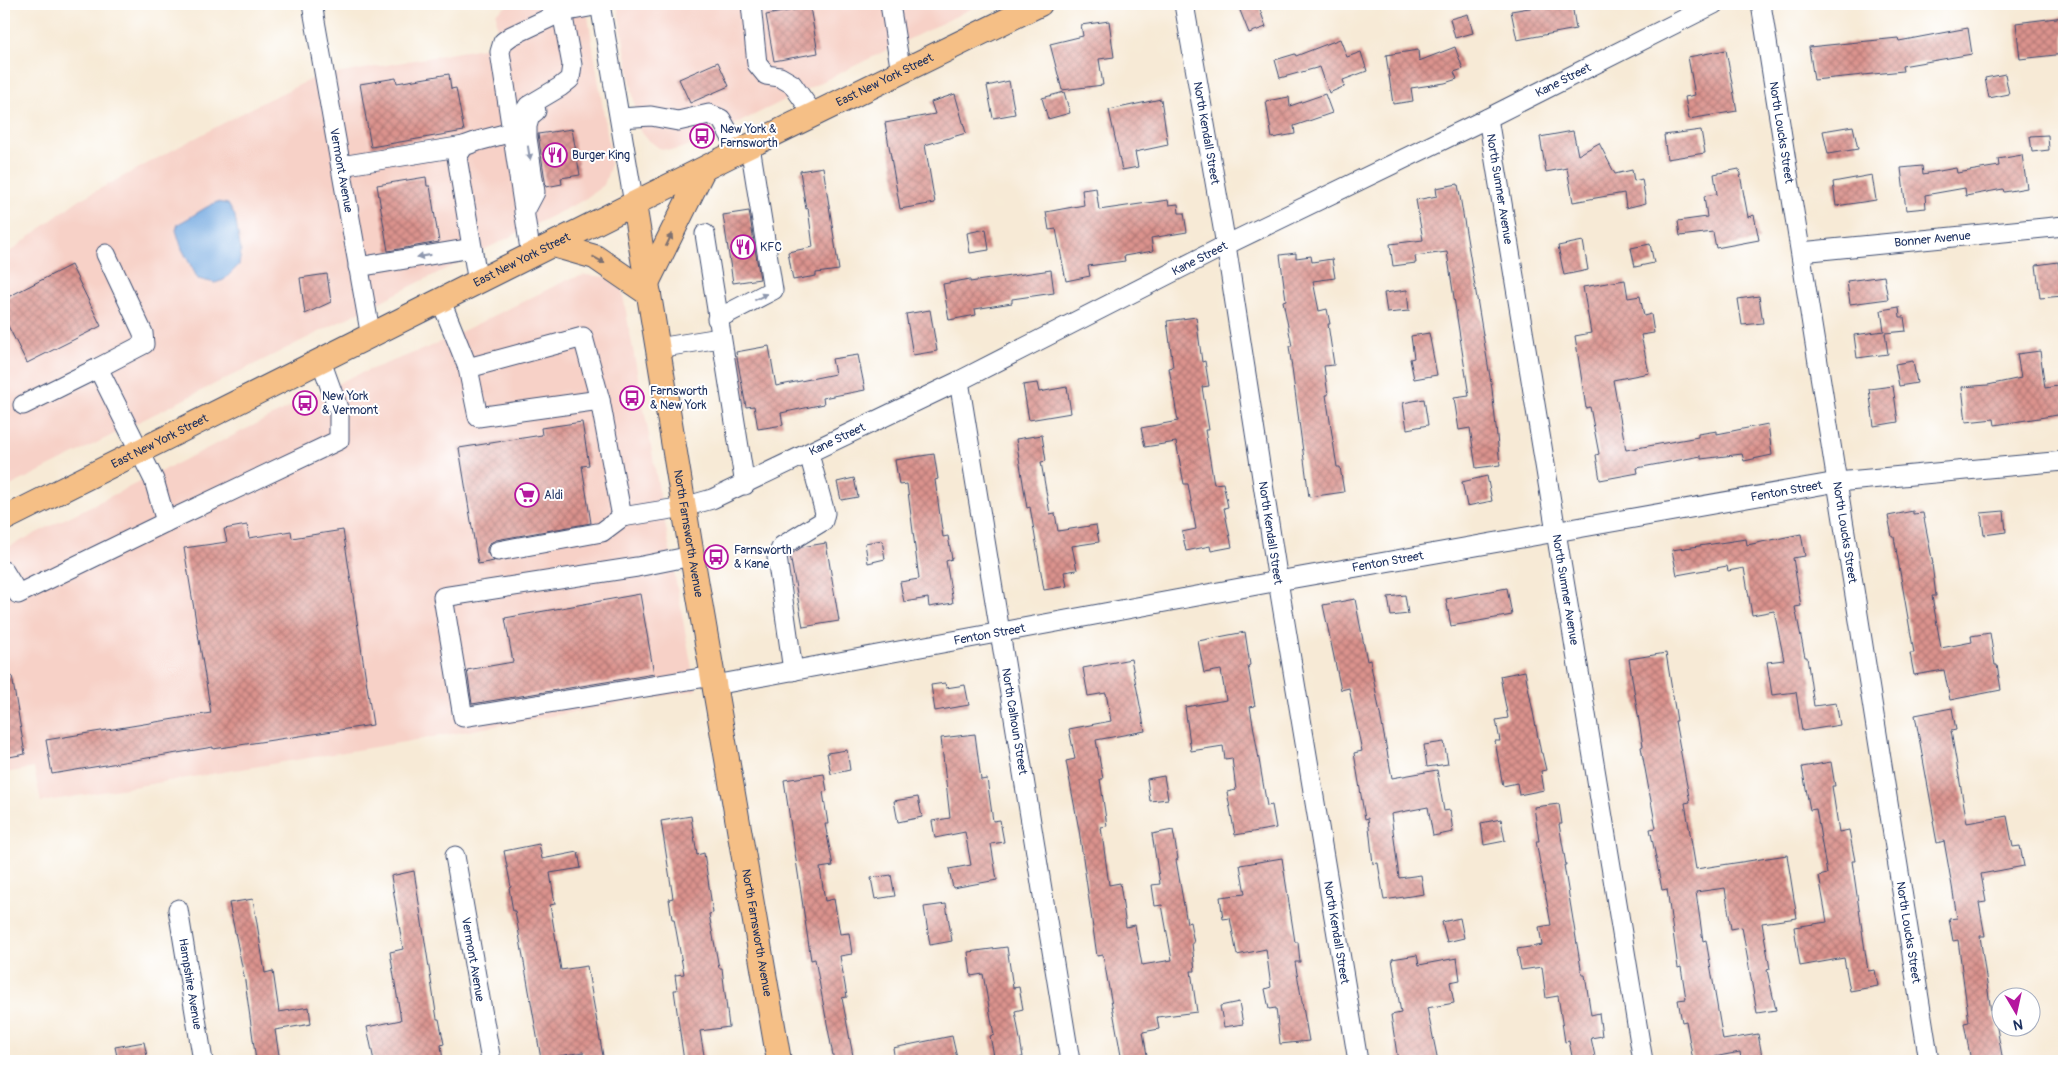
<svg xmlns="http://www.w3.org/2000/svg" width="2068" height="1065" viewBox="0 0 2068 1065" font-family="Pangolin,sans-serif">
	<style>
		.built { fill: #f7d1c7 }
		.water { fill: #72a8e0; stroke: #466c9f }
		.building { fill: url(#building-cross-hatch) }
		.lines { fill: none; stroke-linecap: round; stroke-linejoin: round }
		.minor-casing { stroke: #3c4b70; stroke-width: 21 }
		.major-casing { stroke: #3c4b70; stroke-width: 26 }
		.minor { stroke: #fff; stroke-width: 19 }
		.major { stroke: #f5bf86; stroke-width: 24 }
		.oneway { fill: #8d97ae }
		.oneway2 { fill: #7d7070 }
		.labels { text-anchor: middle; stroke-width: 4; stroke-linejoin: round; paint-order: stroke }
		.street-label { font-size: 12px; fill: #1b2f5e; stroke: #fff }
		.poi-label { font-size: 12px; fill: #1b2f5e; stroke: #fff; text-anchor: start }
	</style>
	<defs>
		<pattern id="building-cross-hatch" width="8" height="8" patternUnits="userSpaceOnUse" patternTransform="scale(1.25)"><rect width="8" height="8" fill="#db938d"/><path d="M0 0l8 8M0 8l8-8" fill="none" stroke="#b17876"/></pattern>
	</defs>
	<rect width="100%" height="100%" fill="#fff"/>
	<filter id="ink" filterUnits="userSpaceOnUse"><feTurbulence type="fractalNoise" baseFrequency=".02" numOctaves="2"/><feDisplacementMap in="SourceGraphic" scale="10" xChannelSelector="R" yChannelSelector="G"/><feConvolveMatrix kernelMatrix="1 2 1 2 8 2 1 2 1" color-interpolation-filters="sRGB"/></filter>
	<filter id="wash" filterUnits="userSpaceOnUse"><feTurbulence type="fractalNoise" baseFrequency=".0096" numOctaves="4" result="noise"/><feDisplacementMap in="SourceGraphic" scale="20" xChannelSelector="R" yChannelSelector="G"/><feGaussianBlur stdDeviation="1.12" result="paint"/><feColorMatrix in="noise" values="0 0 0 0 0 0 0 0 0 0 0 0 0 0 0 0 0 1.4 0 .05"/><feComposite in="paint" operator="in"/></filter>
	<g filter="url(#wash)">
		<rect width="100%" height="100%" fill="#f7ead6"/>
		<g class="built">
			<polygon points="510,4 586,4 609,145 610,167 604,185 582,201 4,489 4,256 77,201 263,102 314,78 499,45 496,13"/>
			<polygon points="617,4 981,4 697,143 675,150 669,150 659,148 647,139 639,129"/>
			<polygon points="585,275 606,277 622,290 696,690 417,740 41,802 34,768 4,773 4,549 351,377 432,346 567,280"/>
		</g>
		<path class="water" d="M 217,202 L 228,204 L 235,216 L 241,252 L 239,265 L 224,280 L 215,283 L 198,279 L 182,249 L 176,230 L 178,224 C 192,217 203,208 217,202 Z"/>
		<g id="blocks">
			<g class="building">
				<polygon points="1251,4 1258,4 1266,27 1249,33 1239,8"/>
				<polygon points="1553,4 1572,4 1576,29 1517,40 1511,11"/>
				<polygon points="810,7 818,53 774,61 766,15"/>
				<polygon points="1468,14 1473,33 1455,38 1450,19"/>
				<polygon points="2064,17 2064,54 2020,59 2016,23"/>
				<polygon points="1109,21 1114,57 1099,59 1103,85 1062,90 1050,44 1083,36 1081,25"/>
				<polygon points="1968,28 1972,54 1902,66 1903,71 1814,80 1809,47 1898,38 1899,41"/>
				<polygon points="1340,39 1347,57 1361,52 1367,71 1343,80 1345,86 1329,93 1320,67 1280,78 1275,60 1295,54 1296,56"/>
				<polygon points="1455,47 1463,69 1454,72 1457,79 1445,83 1411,88 1413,101 1393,104 1386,55 1418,50 1419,61"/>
				<polygon points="1726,50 1737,111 1689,119 1685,97 1695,95 1688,57"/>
				<polygon points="718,62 729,86 690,103 679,79"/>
				<polygon points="449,74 451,89 456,88 464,131 371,147 360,84 396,78 397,83"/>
				<polygon points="2005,74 2009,94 1989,98 1985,78"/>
				<polygon points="1009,81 1015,114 993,118 987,86"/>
				<polygon points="1064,92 1070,113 1048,119 1042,98"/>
				<polygon points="955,94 966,133 925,145 935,203 900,209 885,123 935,114 931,102"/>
				<polygon points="1325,94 1332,113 1294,126 1295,134 1272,138 1266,101 1289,97 1290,106"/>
				<polygon points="1161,99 1168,145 1135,152 1138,167 1122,170 1109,110"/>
				<polygon points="1853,126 1858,149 1828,154 1823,131"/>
				<polygon points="572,129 580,175 561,178 562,184 546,187 538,134"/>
				<polygon points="1701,130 1705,153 1667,159 1664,135"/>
				<polygon points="1573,131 1578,155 1599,143 1615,174 1632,170 1634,181 1642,179 1646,203 1626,208 1624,193 1573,202 1567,168 1546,172 1540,137"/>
				<polygon points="2048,135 2049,150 2032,152 2030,136"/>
				<polygon points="2022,155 2027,188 2004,192 2003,189 1966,196 1965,188 1925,195 1926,208 1906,210 1901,168 1922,166 1923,174 1956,168 1957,173 1999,166 1998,159"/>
				<polygon points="823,167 839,270 816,273 816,276 793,280 788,252 813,247 808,208 806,209 800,171"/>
				<polygon points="1739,169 1748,217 1754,215 1759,240 1716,248 1713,232 1680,236 1678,221 1707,217 1704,196 1717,194 1714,174"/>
				<polygon points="1872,175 1876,200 1836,206 1833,182"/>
				<polygon points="426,177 427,186 430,186 439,242 388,251 377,185"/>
				<polygon points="1458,184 1492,389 1500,465 1476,468 1470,428 1459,430 1454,398 1469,396 1447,252 1415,256 1416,263 1393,266 1390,244 1423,240 1416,200 1437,196 1436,188"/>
				<polygon points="1096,188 1099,210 1168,200 1169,205 1178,204 1179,213 1184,213 1187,232 1151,238 1153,251 1124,256 1125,261 1088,266 1090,276 1066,281 1056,229 1049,230 1046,212 1084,205 1082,190"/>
				<polygon points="749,211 760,279 733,283 723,215"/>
				<polygon points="986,229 989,250 970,253 967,233"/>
				<polygon points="1583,241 1588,270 1564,275 1558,246"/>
				<polygon points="1650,244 1654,263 1635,267 1631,248"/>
				<polygon points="1296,253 1296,258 1311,256 1312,262 1332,259 1335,278 1313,281 1319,311 1327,309 1330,324 1328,324 1334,365 1324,366 1328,395 1326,395 1337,467 1340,467 1344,492 1309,497 1289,346 1292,346 1283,301 1286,300 1280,255"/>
				<polygon points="2058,262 2063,296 2040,298 2036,265"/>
				<polygon points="71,265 101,326 27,363 4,318 4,299"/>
				<polygon points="1051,270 1054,293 1012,299 1012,303 975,309 976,315 949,320 943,284 970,279 970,282"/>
				<polygon points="327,274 331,302 305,314 300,278"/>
				<polygon points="1884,276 1888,299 1850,304 1847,281"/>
				<polygon points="1625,280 1628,298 1640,296 1644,316 1651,314 1654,333 1641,335 1649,373 1613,380 1626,450 1698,437 1698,434 1717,431 1717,434 1768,424 1772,455 1744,461 1742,454 1701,459 1701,456 1637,468 1638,473 1600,480 1596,455 1599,454 1590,407 1586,408 1575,336 1591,333 1583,287"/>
				<polygon points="1407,290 1409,311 1387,313 1384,293"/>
				<polygon points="1759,296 1763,323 1742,325 1738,299"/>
				<polygon points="1899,307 1900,317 1904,317 1906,331 1885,333 1888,354 1857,358 1854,335 1884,331 1881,310"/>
				<polygon points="930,310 937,351 913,355 906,314"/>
				<polygon points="1196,317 1202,362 1205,361 1209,386 1202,387 1209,430 1205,430 1214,484 1223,483 1228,507 1224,508 1232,547 1211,551 1210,546 1186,551 1182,532 1196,529 1188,484 1184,484 1176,442 1145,447 1141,428 1178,421 1169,368 1173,367 1167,321"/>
				<polygon points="1429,333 1437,375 1414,379 1410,359 1414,358 1411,336"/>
				<polygon points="769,346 776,386 835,374 832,359 858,355 865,390 823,398 824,404 781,413 783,425 758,429 754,406 746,407 736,352"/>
				<polygon points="2040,351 2045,388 2064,385 2064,414 1995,425 1994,419 1966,422 1962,387 1988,385 2021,378 2017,354"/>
				<polygon points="1913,361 1917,383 1899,386 1895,364"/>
				<polygon points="1037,383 1039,392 1067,387 1071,413 1029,420 1023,385"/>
				<polygon points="1893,386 1898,422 1874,426 1869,389"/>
				<polygon points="1424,399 1428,425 1407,429 1403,403"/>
				<polygon points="582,422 589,465 582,466 591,523 496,540 490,543 487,548 487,553 494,561 478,564 459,448 542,435 541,428"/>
				<polygon points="1042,435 1046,461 1041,462 1050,514 1055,513 1058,531 1096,525 1099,542 1072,546 1077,570 1064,572 1067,586 1044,590 1030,507 1027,508 1016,439"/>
				<polygon points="934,454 938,479 935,480 943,537 948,536 952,559 946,561 953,603 929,607 928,598 904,602 900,582 919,579 907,484 899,485 895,460"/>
				<polygon points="1487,476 1492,501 1467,506 1462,482"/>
				<polygon points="854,478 858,497 841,500 837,482"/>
				<polygon points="1913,511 1913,514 1923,513 1933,564 1932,564 1936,596 1932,596 1941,648 1972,642 1971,636 1990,633 1995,665 1997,665 2001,690 1950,700 1944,670 1914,675 1910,653 1914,653 1894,537 1892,537 1888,516"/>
				<polygon points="2004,511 2006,532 1984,535 1981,513"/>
				<polygon points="247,525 249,538 291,531 292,538 343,530 373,725 213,749 213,747 52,774 46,740 211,713 184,548 227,542 224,529"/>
				<polygon points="1801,534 1805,556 1793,558 1801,606 1795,607 1805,657 1807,657 1814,706 1836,703 1840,725 1802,731 1796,692 1772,695 1767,662 1784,660 1774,611 1752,615 1744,568 1728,571 1727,566 1677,575 1672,550 1746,539 1747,545"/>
				<polygon points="882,540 885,559 868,563 865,543"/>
				<polygon points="826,543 839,621 803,627 790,555 802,547"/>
				<polygon points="1507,588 1512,615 1451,626 1446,599"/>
				<polygon points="640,594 654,674 472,704 467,670 513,662 505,618"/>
				<polygon points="1405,595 1408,614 1391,616 1388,597"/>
				<polygon points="1355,599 1367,661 1370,660 1392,778 1437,770 1444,811 1450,810 1453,832 1433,836 1428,807 1391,814 1399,878 1421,875 1424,894 1384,900 1378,863 1373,864 1368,818 1365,819 1354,753 1362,751 1349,688 1341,690 1323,605"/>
				<polygon points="1245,632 1250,665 1248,666 1255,706 1250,707 1267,806 1272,805 1276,828 1235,835 1227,792 1236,790 1232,758 1225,759 1223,746 1191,751 1185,707 1226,700 1221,670 1204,673 1198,641"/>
				<polygon points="1666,653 1677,721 1675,721 1690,802 1685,803 1696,869 1787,855 1797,918 1762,923 1770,969 1767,970 1776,1010 1757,1013 1742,927 1731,929 1725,888 1696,892 1703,941 1706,940 1723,1040 1758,1034 1762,1056 1741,1059 1740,1052 1693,1061 1686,1021 1682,1022 1678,1000 1686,999 1681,967 1678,968 1667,889 1662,890 1655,853 1650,829 1656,828 1641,747 1643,746 1629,659"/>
				<polygon points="1131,659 1145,731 1096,740 1103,779 1100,779 1107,826 1101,827 1109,885 1120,883 1126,927 1135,925 1142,965 1172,960 1162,905 1155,906 1152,885 1160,884 1152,834 1173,830 1178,859 1176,860 1187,923 1190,922 1194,943 1192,943 1195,971 1191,971 1197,1012 1157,1017 1159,1029 1143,1032 1148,1061 1122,1061 1103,955 1097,956 1079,830 1066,761 1075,759 1069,729 1111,721 1106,693 1088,696 1083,668"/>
				<polygon points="1525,671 1541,753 1542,753 1546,770 1541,771 1544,790 1519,795 1517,783 1503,786 1495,741 1500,741 1496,720 1508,718 1500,676"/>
				<polygon points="12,676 25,754 4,758 4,677"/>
				<polygon points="945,683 946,688 965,685 969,705 935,711 931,685"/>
				<polygon points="1952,708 1956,730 1951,731 1967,823 2007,816 2013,847 2020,846 2024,866 1981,874 1986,902 1979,903 1985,936 1980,936 1992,1018 1995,1017 2003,1061 1971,1061 1964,1023 1969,1022 1958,940 1953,941 1949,919 1957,918 1952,886 1944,841 1937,843 1933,821 1934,820 1915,715"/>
				<polygon points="975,734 981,780 987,779 993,821 1000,820 1004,842 991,844 997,880 953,888 949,869 971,865 965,832 935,838 932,821 950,818 941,738"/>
				<polygon points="1444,742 1448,764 1427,767 1424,745"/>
				<polygon points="847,750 850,770 831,774 827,753"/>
				<polygon points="1831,762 1835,786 1832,786 1839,832 1849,830 1855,861 1852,861 1868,971 1875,970 1878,986 1850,991 1844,958 1800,966 1794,927 1827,922 1819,876 1827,874 1816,809 1810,810 1802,767"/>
				<polygon points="824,774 827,791 823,792 828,824 825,824 833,866 820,868 825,901 834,899 840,934 849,933 852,954 840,956 847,997 842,998 854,1061 834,1061 815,959 811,960 784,780"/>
				<polygon points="1164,776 1168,799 1150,801 1147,779"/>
				<polygon points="918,797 922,817 898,822 894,801"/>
				<polygon points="1559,804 1562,824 1559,824 1566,865 1564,865 1582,975 1585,975 1591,1015 1599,1013 1602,1036 1591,1038 1596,1061 1573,1061 1569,1041 1565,1042 1558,996 1546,998 1542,967 1521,970 1517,949 1542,945 1539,927 1551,925 1536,841 1539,841 1534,807"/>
				<polygon points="691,816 697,855 704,853 713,913 709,914 719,968 722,968 729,1027 700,1031 705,1061 684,1061 674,990 677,990 675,975 684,974 674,919 672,919 669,899 673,898 661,821"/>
				<polygon points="1501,819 1505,841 1484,845 1481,823"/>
				<polygon points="539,844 542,859 578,852 581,868 550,873 555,904 550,905 561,970 587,966 603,1056 584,1059 583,1052 541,1059 515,911 513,911 509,888 511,887 504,851"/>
				<polygon points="1282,858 1295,942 1298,942 1300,962 1295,962 1309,1041 1280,1044 1276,1008 1269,1009 1265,989 1271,987 1266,949 1237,955 1230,918 1223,919 1220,897 1245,894 1240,865"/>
				<polygon points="414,871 437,1019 439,1019 444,1044 441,1045 443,1061 374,1061 367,1027 401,1020 390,952 403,949 391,876"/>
				<polygon points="891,875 895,896 875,899 871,878"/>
				<polygon points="253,899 265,973 273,971 279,1012 309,1007 311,1024 275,1030 280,1061 256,1061 245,981 229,903"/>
				<polygon points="946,904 952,941 930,945 924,907"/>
				<polygon points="1460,918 1464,938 1447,942 1442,922"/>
				<polygon points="1007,947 1013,988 1019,987 1023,1009 1015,1011 1023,1057 995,1061 990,1036 994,1035 983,974 971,976 968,952"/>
				<polygon points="1417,955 1419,965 1457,958 1460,980 1450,982 1454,1003 1427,1008 1438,1061 1398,1061 1391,1015 1401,1013 1392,959"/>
				<polygon points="1239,1002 1243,1024 1224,1027 1220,1006"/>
				<polygon points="952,1036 957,1058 941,1061 895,1061 893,1048"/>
				<polygon points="144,1042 148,1061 118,1061 115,1047"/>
			</g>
		</g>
	</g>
	<g filter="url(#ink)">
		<use href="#blocks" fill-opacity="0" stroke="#3c4b70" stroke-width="1"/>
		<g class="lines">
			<g class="minor-casing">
				<g id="minor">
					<path id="s1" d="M 312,4 L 371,337"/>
					<polyline points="600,4 634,204"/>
					<polyline points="751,4 757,64 766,75 780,77 792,84 814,115"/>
					<polyline points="890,4 901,73"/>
					<path id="s2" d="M 1184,4 L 1226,245 L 1278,581 L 1358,1061"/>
					<path id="s3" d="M 1761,4 L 1929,1061"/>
					<polyline points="620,118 651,116 678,121 709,114 721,119 739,151"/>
					<path id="s4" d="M 1488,118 L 1643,1061"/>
					<polyline points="341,166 464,146"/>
					<polyline points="524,213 535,192 527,138 527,126 530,116 536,111"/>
					<polyline points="705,234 745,485"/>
					<path id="s5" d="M 1801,252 L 2064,226"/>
					<polyline points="531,256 500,52 503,42 511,36 562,12 600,5"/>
					<polyline points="358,267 472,248"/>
					<polyline points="478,283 457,157 464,146 478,141 512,132 528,106 560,87 570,79 572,65 562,12"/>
					<polyline points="441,301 468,368 478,417 600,400"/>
					<polyline points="717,319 773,290 750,146"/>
					<polyline points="658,348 720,338"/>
					<polyline points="98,368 144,344 143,333 106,254"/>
					<path id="s6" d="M 468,368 L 583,337 L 600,400 L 622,517 L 684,507 L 712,499 L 959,381 L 1226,245 L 1488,118 L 1714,4"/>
					<path id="s7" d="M 959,381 L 1070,1061"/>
					<polyline points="23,405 98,368 154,480 166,522 339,440 339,411 321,361"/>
					<polyline points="498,551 602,532 622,517"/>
					<polyline points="692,556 637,567 443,597 463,717 713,676"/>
					<polyline points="4,571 18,594 166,522"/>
					<polyline points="793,671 777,557 782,546 823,521 825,513 809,454"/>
					<path id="s8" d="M 715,685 L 1278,581 L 1837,482 L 2064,461"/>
					<path id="s9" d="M 455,856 L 491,1061"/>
					<path id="s10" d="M 178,909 L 203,1061"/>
				</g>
			</g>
			<g class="major-casing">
				<g id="major">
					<path id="s11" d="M 634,204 L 692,556 L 779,1061"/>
					<polyline points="553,245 595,257 649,294"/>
					<polyline points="647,283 703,170"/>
					<path id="s12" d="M 4,519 L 739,151 L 1040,4"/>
				</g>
			</g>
			<use href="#minor" class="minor"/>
			<use href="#major" class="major"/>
		</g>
		<defs><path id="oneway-solid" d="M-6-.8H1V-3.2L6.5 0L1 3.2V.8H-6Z" transform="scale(1.25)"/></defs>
		<g class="oneway">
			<use href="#oneway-solid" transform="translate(529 153) rotate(81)"/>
			<use href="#oneway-solid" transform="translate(424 256) rotate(171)"/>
			<use href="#oneway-solid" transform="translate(761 297) rotate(-27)"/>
		</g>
		<g class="oneway2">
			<use href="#oneway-solid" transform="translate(669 240) rotate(-64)"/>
			<use href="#oneway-solid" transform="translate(599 260) rotate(29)"/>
		</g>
	</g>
	<defs>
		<g id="bus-ring" transform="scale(1.25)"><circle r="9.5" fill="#fff" stroke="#b5179e" stroke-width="1.5"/><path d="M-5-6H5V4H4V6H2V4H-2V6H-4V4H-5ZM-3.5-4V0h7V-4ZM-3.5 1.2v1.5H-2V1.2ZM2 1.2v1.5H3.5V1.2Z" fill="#b5179e"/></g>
		<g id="restaurant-ring" transform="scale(1.25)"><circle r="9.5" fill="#fff" stroke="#b5179e" stroke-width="1.5"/><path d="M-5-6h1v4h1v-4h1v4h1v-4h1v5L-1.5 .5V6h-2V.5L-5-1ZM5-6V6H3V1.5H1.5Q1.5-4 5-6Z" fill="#b5179e"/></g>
		<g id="supermarket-ring" transform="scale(1.25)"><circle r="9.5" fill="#fff" stroke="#b5179e" stroke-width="1.5"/><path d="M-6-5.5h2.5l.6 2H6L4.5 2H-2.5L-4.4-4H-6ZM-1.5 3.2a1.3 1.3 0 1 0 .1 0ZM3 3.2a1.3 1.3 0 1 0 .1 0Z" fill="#b5179e"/></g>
	</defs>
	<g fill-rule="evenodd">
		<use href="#bus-ring" x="702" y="136"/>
		<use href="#restaurant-ring" x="555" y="155"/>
		<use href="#restaurant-ring" x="743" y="247"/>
		<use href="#bus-ring" x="632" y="398"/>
		<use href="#bus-ring" x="305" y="403"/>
		<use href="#supermarket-ring" x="527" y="495"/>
		<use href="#bus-ring" x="716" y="557"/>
	</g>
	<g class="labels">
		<g class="street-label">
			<text dy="4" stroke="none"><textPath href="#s6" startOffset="1344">Kane Street</textPath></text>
			<text dy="4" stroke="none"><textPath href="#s12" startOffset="984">East New York Street</textPath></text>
			<text dy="4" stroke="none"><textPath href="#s3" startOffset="130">North Loucks Street</textPath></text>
			<text dy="4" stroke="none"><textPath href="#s2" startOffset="131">North Kendall Street</textPath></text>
			<text dy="4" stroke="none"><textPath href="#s1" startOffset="169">Vermont Avenue</textPath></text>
			<text dy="4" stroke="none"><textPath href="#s4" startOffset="72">North Sumner Avenue</textPath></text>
			<text dy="4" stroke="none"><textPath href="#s5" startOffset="132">Bonner Avenue</textPath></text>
			<text dy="4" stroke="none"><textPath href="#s6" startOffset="939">Kane Street</textPath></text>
			<text dy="4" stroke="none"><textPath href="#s12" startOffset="579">East New York Street</textPath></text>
			<text dy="4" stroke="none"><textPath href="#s6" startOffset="534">Kane Street</textPath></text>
			<text dy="4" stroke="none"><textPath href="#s12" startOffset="174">East New York Street</textPath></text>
			<text dy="4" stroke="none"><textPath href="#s8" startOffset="1089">Fenton Street</textPath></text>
			<text dy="4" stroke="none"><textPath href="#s3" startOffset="535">North Loucks Street</textPath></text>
			<text dy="4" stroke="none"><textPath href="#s11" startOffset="334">North Farnsworth Avenue</textPath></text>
			<text dy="4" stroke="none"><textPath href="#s2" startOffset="536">North Kendall Street</textPath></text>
			<text dy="4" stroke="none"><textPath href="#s8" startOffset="684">Fenton Street</textPath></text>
			<text dy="4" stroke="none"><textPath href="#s4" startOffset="478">North Sumner Avenue</textPath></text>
			<text dy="4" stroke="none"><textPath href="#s8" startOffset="279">Fenton Street</textPath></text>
			<text dy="4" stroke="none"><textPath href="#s7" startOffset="345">North Calhoun Street</textPath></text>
			<text dy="4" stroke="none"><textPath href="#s11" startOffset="739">North Farnsworth Avenue</textPath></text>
			<text dy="4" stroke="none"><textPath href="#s2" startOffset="941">North Kendall Street</textPath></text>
			<text dy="4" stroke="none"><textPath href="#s3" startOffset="940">North Loucks Street</textPath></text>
			<text dy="4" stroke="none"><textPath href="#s9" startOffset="105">Vermont Avenue</textPath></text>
			<text dy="4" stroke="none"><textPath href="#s10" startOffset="76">Hampshire Avenue</textPath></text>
		</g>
		<g class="poi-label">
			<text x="720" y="133">New York &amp;<tspan x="720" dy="14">Farnsworth</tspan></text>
			<text x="572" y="159">Burger King</text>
			<text x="760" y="251">KFC</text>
			<text x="650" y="395">Farnsworth<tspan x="650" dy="14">&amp; New York</tspan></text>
			<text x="322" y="400">New York<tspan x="322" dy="14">&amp; Vermont</tspan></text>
			<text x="544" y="499">Aldi</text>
			<text x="734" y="554">Farnsworth<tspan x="734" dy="14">&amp; Kane</tspan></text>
		</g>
	</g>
	<rect width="2068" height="1065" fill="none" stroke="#fff" stroke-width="20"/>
	<g transform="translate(2016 1012) rotate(171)"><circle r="24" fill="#ffffff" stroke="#a4acbf"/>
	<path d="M0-4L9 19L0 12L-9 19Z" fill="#b5179e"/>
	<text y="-8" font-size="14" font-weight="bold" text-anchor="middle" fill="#1b2f5e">N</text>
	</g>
</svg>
